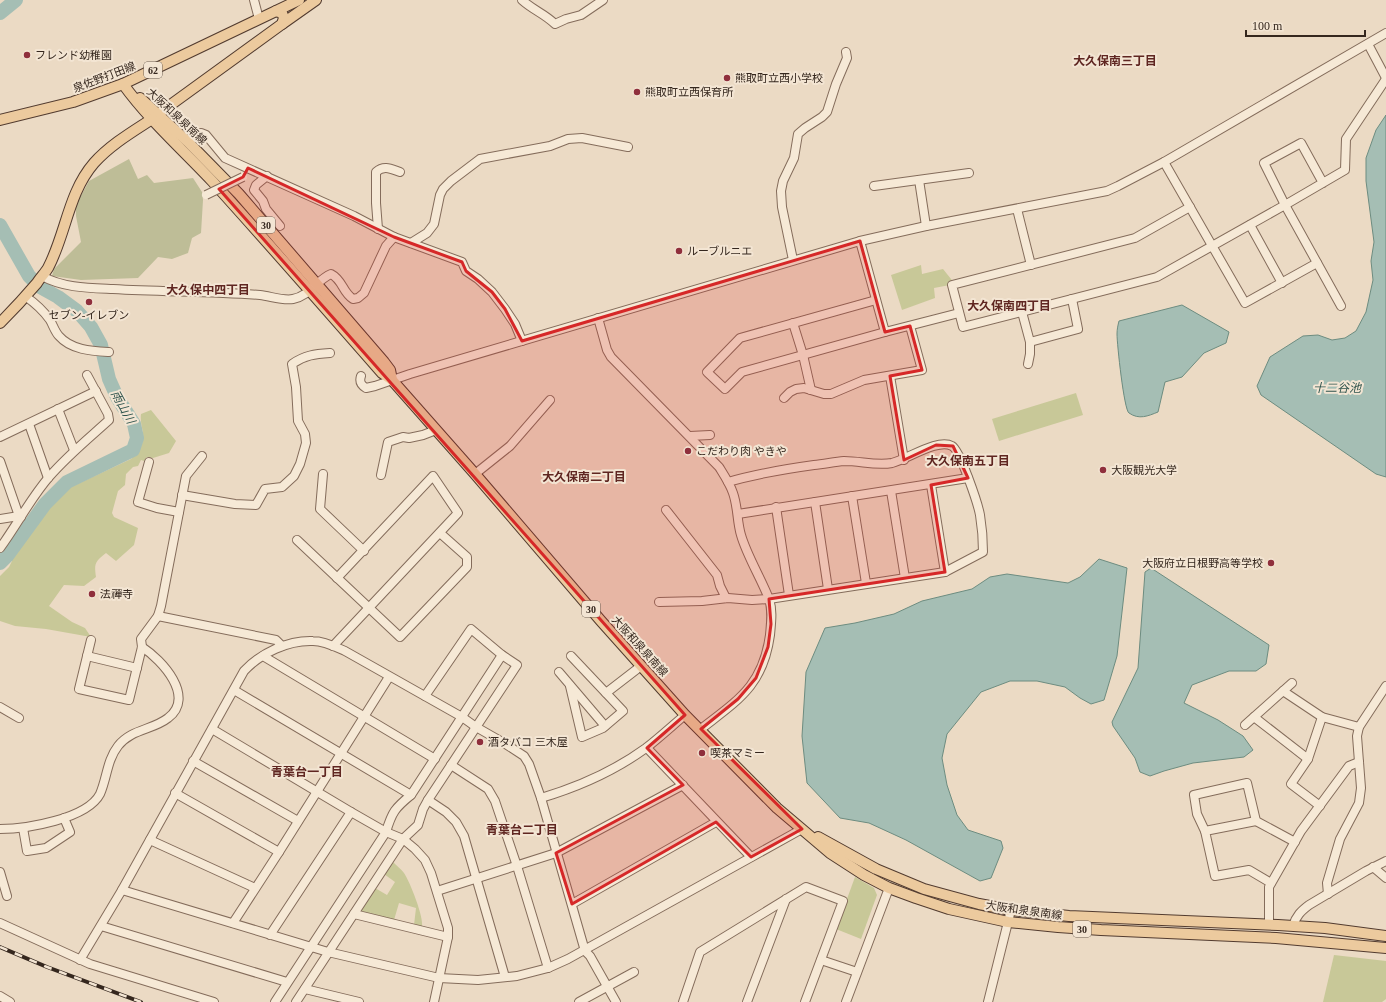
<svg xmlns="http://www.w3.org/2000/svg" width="1386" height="1002" viewBox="0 0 1386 1002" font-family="'Times New Roman','Noto Sans JP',serif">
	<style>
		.green { fill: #c8c898 }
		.cemetery { fill: #bebd97 }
		.water { fill: #a5beb4; stroke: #6d8c80 }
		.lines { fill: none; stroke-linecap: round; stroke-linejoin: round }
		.river { stroke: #a5beb4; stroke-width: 14 }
		.minor-casing { stroke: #846c5b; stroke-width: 10 }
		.major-casing { stroke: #523b2f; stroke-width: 12 }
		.minor { stroke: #f6e9d6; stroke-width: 8 }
		.major { stroke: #ecca9e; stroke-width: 10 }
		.rail-casing { stroke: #35271e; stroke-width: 4 }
		.rail { stroke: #f3e5d3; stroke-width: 2.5; stroke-dasharray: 8; stroke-linecap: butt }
		.minor-bridge-casing { stroke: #846c5b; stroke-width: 10; stroke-linecap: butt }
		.minor-bridge { stroke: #f6e9d6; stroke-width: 8 }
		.marked { fill: #d62828; fill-opacity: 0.2; stroke: #d62828; stroke-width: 3; stroke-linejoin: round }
		.poi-dot { fill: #8f2f3c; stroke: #f3e5d3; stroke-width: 1.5 }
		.labels { text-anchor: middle; stroke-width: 4; stroke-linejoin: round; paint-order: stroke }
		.shield { fill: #f3e5d3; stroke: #6e6054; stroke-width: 1 }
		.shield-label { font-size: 10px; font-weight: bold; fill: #35271e }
		.poi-label { font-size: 11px; fill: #35271e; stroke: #f3e5d3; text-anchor: start }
		.street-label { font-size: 11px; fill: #35271e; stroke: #f3e5d3 }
		.neighbourhood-label { font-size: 12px; font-weight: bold; fill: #5f2621; stroke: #f3e5d3 }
		.water-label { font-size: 12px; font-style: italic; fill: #2f544d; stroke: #f3e5d3 }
	</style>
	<rect width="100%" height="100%" fill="#ebdac4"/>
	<g class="green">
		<polygon points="921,265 922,274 943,269 955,284 934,288 935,298 902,310 891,275"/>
		<polygon points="1076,393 1083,415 999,441 992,419"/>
		<path d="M 151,410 L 176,441 L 169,453 L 153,458 L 147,457 L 144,461 L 141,460 L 138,466 L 133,467 L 126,474 L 125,485 L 118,491 L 112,513 L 114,517 L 138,528 L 134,545 L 116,561 L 106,553 C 95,562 94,563 96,577 L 84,586 L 64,585 L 49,606 L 72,622 L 85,628 L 91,637 L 46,629 L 15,626 L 0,621 L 0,576 L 9,567 L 12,561 L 10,558 L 51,505 L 69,488 L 131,459 C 139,452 144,445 143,433 C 142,426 140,421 141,414 Z"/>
		<path d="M 393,862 C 396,865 401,869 404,873 C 410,882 424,917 422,927 L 414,925 L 416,908 L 399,903 L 394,920 L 362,913 L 360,910 L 375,888 L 387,895 L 395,882 L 384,874 Z"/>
		<polygon points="855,877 874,888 877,895 861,939 836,929"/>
		<polygon points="1334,955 1386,961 1386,999 1382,1002 1323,1002"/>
	</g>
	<polygon class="cemetery" points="129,159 138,179 147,175 154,183 193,178 202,192 203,200 201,233 192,238 188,253 172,259 158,257 138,278 81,280 52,276 54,269 81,242 76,216 76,205 89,181"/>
	<g class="water">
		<polygon points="1386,115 1386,477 1376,474 1261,395 1257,386 1270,357 1303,336 1318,335 1332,340 1345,338 1356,331 1366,312 1373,280 1371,261 1374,242 1366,181 1366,158 1376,130"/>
		<path d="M 1182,305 L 1229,332 L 1226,343 L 1204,353 L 1182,377 L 1165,382 L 1158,412 C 1148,416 1139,420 1129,413 C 1124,410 1117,344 1117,334 C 1117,329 1118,325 1119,321 Z"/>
		<polygon points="1099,559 1127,568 1117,656 1104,700 1091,704 1080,698 1065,687 1037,681 1010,681 981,692 947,734 942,758 947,785 957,815 968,830 1001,841 1003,848 991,878 980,881 906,840 869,823 840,818 807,783 802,736 806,672 825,628 855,623 894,614 922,601 972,589 990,577 1007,574 1068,583 1080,577"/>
		<polygon points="1151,568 1269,645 1266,664 1256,671 1229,671 1192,685 1184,703 1218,720 1243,736 1253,750 1244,757 1193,763 1164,771 1150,776 1140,772 1135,758 1113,726 1112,722 1138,668 1145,572"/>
	</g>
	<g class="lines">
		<g class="river">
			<polyline points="0,13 16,0"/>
			<polyline points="0,225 29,276 40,287 58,297 77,311 91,327 101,345 109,379 117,397 134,424 137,438 133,450 67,482 45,504 7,556 0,563"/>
		</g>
		<g class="minor-casing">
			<g id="minor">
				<polyline points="254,0 259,19"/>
				<path d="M 522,0 C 533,10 545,14 555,24 L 566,19 L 581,15 L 603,0"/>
				<polyline points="1368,44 1386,78"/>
				<polyline points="188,142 196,135 201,133 206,135 225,158 354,216 394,237 462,262 466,271 478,279 492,292 505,309 515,324 522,341"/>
				<polyline points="1164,162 1245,303 1317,263"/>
				<polyline points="267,176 256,185 254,190 263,201 266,209 280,226"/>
				<polyline points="919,180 926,226"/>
				<polyline points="1323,183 1301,143 1264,163 1285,205 1345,170 1346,139 1386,79"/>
				<polyline points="874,186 969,173"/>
				<polyline points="1190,207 1135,238 952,285 963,327 1157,277 1285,205 1341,306"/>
				<polyline points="1017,209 1031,265"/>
				<polyline points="1250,225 1282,283"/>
				<path d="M 378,229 L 376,203 L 376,172 C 384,165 391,169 400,172"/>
				<polyline points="860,241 885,332"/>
				<polyline points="411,243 427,233 434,224 440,195 443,189 451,181 480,159 550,146 568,139 582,138 628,147"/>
				<polyline points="793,260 782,207 781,191 783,181 794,158 798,134 805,128 822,117 827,112 836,84 847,58 846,52"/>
				<path d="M 42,276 C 63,288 90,288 113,289 C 162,292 211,291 260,295 C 270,296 283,301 293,299 C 309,296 317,280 331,274 C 343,280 342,292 353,299 L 358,298 L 364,293 L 386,246 L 394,237"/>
				<path d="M 25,296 C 35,303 43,310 50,320 C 53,325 55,332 59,336 C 71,350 92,351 109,352"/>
				<polyline points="876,300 740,338 707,372 725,389 742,372 885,332 959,313"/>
				<polyline points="1022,312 1030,342 1078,329 1072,299"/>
				<path d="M 598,318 L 607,350 L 611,357 L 719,467 C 724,475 730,484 733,493 C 738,507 737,522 741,535 C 747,556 761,578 769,599 C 773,611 771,623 770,635 C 763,686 738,700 701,729"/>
				<polyline points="793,323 803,355 811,390"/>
				<polyline points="1028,364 1030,354 1030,342"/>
				<path d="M 361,376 C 359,382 361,385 366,388 L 375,386 L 410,374 L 860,241 L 926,226 L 1107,191 L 1118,186 L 1164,162 L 1386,33"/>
				<polyline points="890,376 904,460"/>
				<polyline points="784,398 790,392 796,389 804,388 824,394 831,394 864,380 922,370 910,326"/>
				<polyline points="58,409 74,450"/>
				<polyline points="29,424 48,478"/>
				<polyline points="690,436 710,435"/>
				<polyline points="0,437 96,391"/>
				<polyline points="0,461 19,516 21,517"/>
				<polyline points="149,462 138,502 157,508 179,512"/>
				<polyline points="323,474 320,509 364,551"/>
				<polyline points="475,474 510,446 550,400"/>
				<polyline points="381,475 388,442 403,437 409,438 423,435 436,430"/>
				<polyline points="931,485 945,572"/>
				<polyline points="891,491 905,578"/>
				<path d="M 182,495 L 235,504 L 256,505 L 265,489 L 282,487 L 294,476 L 300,464 L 306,443 L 305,434 L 298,421 L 296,387 L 292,364 C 305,355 315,354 330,353"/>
				<polyline points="852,496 866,583"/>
				<polyline points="815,502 828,589"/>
				<polyline points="776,507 789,595"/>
				<polyline points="666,510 717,575 720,586 726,598"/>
				<polyline points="738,514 968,478"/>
				<polyline points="0,519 19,516"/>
				<polyline points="297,540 400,637 467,567 467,557 440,533"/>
				<path d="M 0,548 C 17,525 30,499 49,477 C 67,456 88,439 109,420 L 108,414 L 87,375"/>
				<path d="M 659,602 L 702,601 L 728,598 L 752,600 L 769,599 L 945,572 L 983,552 C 983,540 982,527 980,515 C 978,504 960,450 952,446 C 938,438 908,459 892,463 C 876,466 861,461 844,461 C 834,462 824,464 814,465 C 785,469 756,474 728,482"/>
				<polyline points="158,616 276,640 282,646"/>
				<polyline points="91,640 79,689 129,700 142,647 141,639 158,616 161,606 186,476 202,456"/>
				<polyline points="333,646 458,513 433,476 337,578"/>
				<polyline points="87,656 137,668"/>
				<polyline points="263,656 435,759"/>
				<polyline points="559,672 605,726"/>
				<polyline points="570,686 582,737 603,728 623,711 571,656"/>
				<polyline points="234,690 411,795"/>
				<polyline points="1283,691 1322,717 1359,727"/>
				<polyline points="606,693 641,666"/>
				<polyline points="0,707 19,718"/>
				<polyline points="1254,717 1308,759"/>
				<polyline points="1245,725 1292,683"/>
				<polyline points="212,729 351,812 386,832 403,839 415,849 425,860 431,873 448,928 448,937 434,1002"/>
				<polyline points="647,748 751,857"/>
				<polyline points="193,761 298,821"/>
				<polyline points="451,765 488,789 495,801 517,866 548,968"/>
				<polyline points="175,793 279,852"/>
				<path d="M 541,798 C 578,787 613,772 646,748 C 659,738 672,726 685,715"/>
				<polyline points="428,800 446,812 456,822 464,836 505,977"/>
				<polyline points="1320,806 1291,784 1308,759 1322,717"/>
				<polyline points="1256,821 1205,831 1215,876 1249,870 1271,883"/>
				<polyline points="23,828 27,851 46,848 70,832 64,818"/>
				<path d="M 0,829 C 26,829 87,819 100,794 C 107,778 107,760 118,746 C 131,729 153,730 168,718 C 196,697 162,660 142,647"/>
				<polyline points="1205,831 1197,814 1194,795 1247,783 1256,821 1295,842"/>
				<polyline points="150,840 255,888"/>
				<polyline points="1373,867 1386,878"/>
				<polyline points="0,872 7,896"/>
				<polyline points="122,890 328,952 439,978 478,980 517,976 548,968 568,959 802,829"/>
				<polyline points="437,891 556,853 683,785"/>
				<polyline points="1328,894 1327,883 1340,839 1359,803 1361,788 1357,736 1359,727 1386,686"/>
				<polyline points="572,904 716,822"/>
				<polyline points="354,914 448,937"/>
				<polyline points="0,923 90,964 214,1002"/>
				<polyline points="233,923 279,852 389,677"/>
				<polyline points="1269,925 1269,887 1301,831 1349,766 1359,762"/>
				<polyline points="101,926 287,982"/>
				<path d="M 1293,926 C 1296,916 1301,911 1309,905 L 1366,871 L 1386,861"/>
				<polyline points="270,935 351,812"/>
				<path d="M 80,960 L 122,890 L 244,671 C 261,653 288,640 313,641 C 324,641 336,647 345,651 L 462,717 L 476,727 L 504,743 L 524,756 L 529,764 L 541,798 L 585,951 L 590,956 L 616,1002"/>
				<polyline points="821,960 857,972"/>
				<polyline points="305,989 359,1002"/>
				<polyline points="0,996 10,1002"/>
				<path d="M 275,1002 L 386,832 C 392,812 395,808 411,795 L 502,655"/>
				<polyline points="296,1002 403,839 418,825 423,809 428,800 517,665 502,655 471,629 425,696"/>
				<polyline points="579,1002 634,972"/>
				<polyline points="683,1002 700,952 806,887 843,901 805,1002"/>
				<polyline points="747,1002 786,899"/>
				<polyline points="846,1002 889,888"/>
				<polyline points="988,1002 1011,910"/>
			</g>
		</g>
		<g class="major-casing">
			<g id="major">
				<polyline points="282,24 316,0"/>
				<path d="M 123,84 C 149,120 183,150 213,182 C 270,245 326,309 382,373 L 392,380 L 475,474 L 601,621 L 685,715 L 777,808 L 830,853 L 864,875 L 889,888 L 916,898 L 949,909 L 1008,922 L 1058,927 L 1101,930 L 1276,938 L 1386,948"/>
				<polyline points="140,98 188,142 239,194 384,362 390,370 392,380"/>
				<polyline points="158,114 282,24 284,18 282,13 276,11"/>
				<polyline points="0,120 73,102 123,84 299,0"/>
				<path d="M 0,323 C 13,310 25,297 37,283 C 40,278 45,273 48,268 C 66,234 68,193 94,163 C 110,145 132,132 152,119"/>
				<polyline points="818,837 876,869 924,889 979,904 1011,910 1069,916 1278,925 1325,928 1386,936"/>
			</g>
		</g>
		<use href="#minor" class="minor"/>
		<use href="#major" class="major"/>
		<g class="rail-casing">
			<polyline id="rail" points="0,947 47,967 141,1002"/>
		</g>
		<use href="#rail" class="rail"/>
		<g class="minor-bridge-casing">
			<polyline id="minor-bridge" points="206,195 243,177"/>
		</g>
		<use href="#minor-bridge" class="minor-bridge"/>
	</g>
	<path class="marked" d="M 248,168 L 394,237 L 462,262 L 466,271 L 492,292 L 505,309 L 522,341 L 860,241 L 885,332 L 910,326 L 922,370 L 890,376 L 904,460 L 936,445 L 953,446 L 968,478 L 931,485 L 945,572 L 769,599 L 771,624 L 768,647 L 756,678 L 738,699 L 701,729 L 802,829 L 751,857 L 716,822 L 572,904 L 556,853 L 683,785 L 647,748 L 685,715 L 219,189 L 243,177 Z"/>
	<g class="poi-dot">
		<circle cx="27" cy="55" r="4"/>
		<circle cx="727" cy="78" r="4"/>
		<circle cx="637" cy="92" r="4"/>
		<circle cx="679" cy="251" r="4"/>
		<circle cx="89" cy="302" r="4"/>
		<circle cx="688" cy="451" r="4"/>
		<circle cx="1103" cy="470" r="4"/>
		<circle cx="1271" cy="563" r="4"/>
		<circle cx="92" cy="594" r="4"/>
		<circle cx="480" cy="742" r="4"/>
		<circle cx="702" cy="753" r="4"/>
	</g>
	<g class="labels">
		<g class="shield">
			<rect x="144" y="62" width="18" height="16" rx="3"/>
			<rect x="257" y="217" width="18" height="16" rx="3"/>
			<rect x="582" y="601" width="18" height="16" rx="3"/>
			<rect x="1073" y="921" width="18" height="16" rx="3"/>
		</g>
		<g class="shield-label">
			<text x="153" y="74">62</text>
			<text x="266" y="229">30</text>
			<text x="591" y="613">30</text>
			<text x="1082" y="933">30</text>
		</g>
		<g class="poi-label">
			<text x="35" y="59">フレンド幼稚園</text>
			<text x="735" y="82">熊取町立西小学校</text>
			<text x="645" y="96">熊取町立西保育所</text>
			<text x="687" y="255">ルーブルニエ</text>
			<text x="89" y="319" text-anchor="middle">セブン-イレブン</text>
			<text x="696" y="455">こだわり肉 やきや</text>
			<text x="1111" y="474">大阪観光大学</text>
			<text x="1263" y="567" text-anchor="end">大阪府立日根野高等学校</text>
			<text x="100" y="598">法禪寺</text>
			<text x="488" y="746">酒タバコ 三木屋</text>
			<text x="710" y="757">喫茶マミー</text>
		</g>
		<g class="street-label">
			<text transform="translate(104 77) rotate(-21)" y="4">泉佐野打田線</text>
			<text transform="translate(177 116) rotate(43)" y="4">大阪和泉泉南線</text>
			<text transform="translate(640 646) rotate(48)" y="4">大阪和泉泉南線</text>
			<text transform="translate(1024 910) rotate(8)" y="4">大阪和泉泉南線</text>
		</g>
		<g class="neighbourhood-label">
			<text x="1115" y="65">大久保南三丁目</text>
			<text x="208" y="294">大久保中四丁目</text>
			<text x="1009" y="310">大久保南四丁目</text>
			<text x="968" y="465">大久保南五丁目</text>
			<text x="584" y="481">大久保南二丁目</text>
			<text x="307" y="776">青葉台一丁目</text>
			<text x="522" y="834">青葉台二丁目</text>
		</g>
		<g class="water-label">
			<text x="1337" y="392">十二谷池</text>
			<text transform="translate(123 407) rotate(61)" y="4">雨山川</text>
		</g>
	</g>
	<path d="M1246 30v6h119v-6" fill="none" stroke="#35271e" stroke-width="2"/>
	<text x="1252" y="30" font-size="12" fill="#35271e" stroke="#f3e5d3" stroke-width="3" paint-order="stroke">100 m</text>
</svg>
